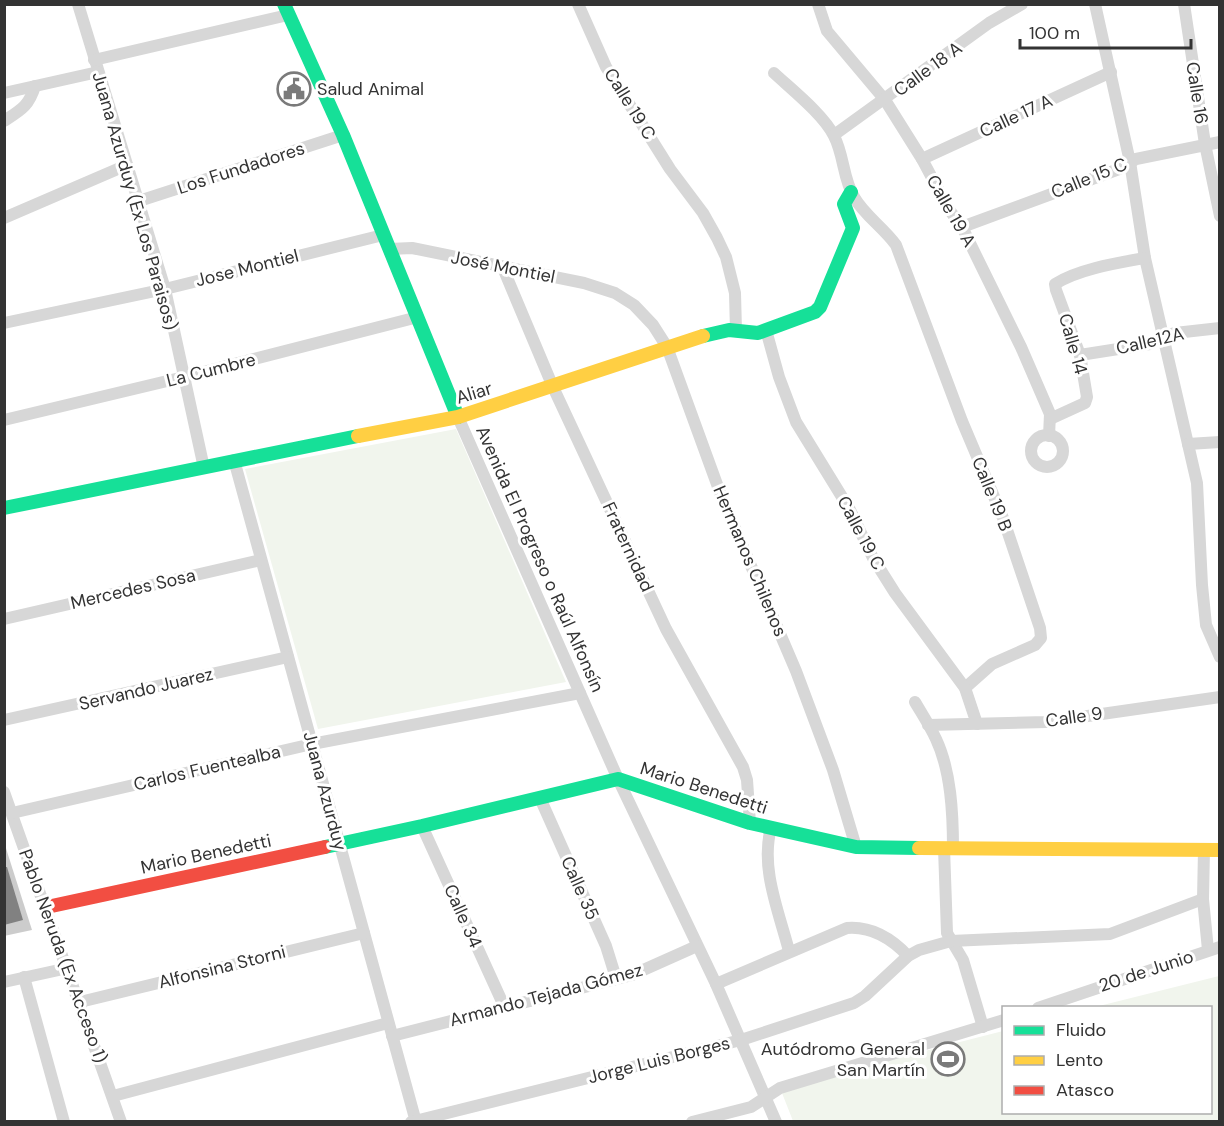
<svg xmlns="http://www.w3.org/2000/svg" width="1224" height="1126" viewBox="0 0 1224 1126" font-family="'DM Sans',sans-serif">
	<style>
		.green { fill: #f1f5ed }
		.shadow { fill: #0003 }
		.building { fill: #818181 }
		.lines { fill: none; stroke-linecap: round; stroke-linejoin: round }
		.street { stroke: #d7d7d7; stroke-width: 12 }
		.fast { stroke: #16e098; stroke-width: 14 }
		.slow { stroke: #ffcf43; stroke-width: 14 }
		.jam { stroke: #f24e42; stroke-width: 14 }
		.labels { text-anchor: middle; stroke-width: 6; stroke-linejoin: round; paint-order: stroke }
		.street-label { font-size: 18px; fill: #333; stroke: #fff }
		.poi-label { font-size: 18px; fill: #333; stroke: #fff; text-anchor: start }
	</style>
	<rect width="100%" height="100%" fill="#fff"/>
	<g class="green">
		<polygon points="456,429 566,682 318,729 245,469"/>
		<polygon points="1219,976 1219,1121 793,1121 780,1088 1003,1031 1004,1112 1210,1112 1210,1008 1095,1007"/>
	</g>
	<polygon class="shadow" points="4,842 32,930 4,936"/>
	<polygon class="building" points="4,867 7,867 23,920 4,925"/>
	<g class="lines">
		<g class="street">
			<polyline points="78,4 165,289 204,468"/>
			<polyline points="578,4 606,67 670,169 703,213 717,238 726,257 735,293 736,331"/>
			<polyline points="818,4 827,31 885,100 922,159 948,208 962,227 1021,347 1050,414 1049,436"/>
			<polyline points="1095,4 1130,162 1145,258 1197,483 1202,585 1206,625 1220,657"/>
			<polyline points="1184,4 1205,144 1220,216"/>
			<polyline points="94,60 288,15"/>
			<path d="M 774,73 C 791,89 824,115 834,136 C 844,155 843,179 854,197 C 864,215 883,227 896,245 L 962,421 L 1003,518 L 1040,628 L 1041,638 L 1035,645 L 992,664 L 965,688"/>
			<polyline points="4,93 98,72"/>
			<path d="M 4,121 C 21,110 29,106 35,86"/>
			<polyline points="834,135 989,23 1022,4"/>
			<polyline points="922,159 1111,72"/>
			<polyline points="139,201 343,135"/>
			<polyline points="4,218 127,165"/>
			<polyline points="962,227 1119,169 1136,159 1220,142"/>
			<polyline points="389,249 412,248 584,283 615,293 634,305 653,325 667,347 722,498 796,671 833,770 856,847"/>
			<polyline points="503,268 553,387 666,629 743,767 747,780 750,823"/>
			<polyline points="4,323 165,289 383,235"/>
			<polyline points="766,330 779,377 796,422 850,510 873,558 895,593 965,688 977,724"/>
			<polyline points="1080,355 1150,344 1164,336 1175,333 1220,328"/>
			<polyline points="458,417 618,779 716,984 776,1122"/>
			<path d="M 1050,419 L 1085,403 L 1087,397 L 1080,355 L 1056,290 L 1055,284 C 1079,269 1117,263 1145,258"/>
			<polyline points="4,420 184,377 418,317"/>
			<circle cx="1047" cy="451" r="16"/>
			<polyline points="1188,444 1220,442"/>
			<polyline points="234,460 416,1122"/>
			<polyline points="4,619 261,560"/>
			<path d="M 915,702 C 922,714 930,726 936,739 C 951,771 953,813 953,849"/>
			<polyline points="4,720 288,657"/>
			<polyline points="928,725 1046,722 1220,697"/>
			<polyline points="4,792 121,1122"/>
			<polyline points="540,798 606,946 616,978"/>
			<polyline points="12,813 312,744 580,693"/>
			<polyline points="422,826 504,1006"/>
			<path d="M 771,828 C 760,868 779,912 789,951"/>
			<polyline points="944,848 947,933 963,960 983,1027"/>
			<polyline points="1204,850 1203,899 1208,950"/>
			<polyline points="24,977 64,1122"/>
			<polyline points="4,982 68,968"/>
			<path d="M 716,984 L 847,928 C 872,926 892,939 908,956"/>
			<polyline points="80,1002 364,933"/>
			<polyline points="1038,1008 1220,947"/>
			<polyline points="392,1036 632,975 697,946"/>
			<polyline points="113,1096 388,1023"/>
			<polyline points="411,1122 741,1040 854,1003 865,996 908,956 919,950 951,941 1110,934 1203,899"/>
			<polyline points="692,1122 751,1107 780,1088 1004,1020"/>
		</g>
		<g class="fast">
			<polyline points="284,4 343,135 458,417"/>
			<polyline points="703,336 729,330 758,333 815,312 820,307 853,228 844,204 851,192"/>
			<polyline points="4,508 358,436"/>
			<polyline points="325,847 422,826 618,779 750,823 856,847 919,848"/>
		</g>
		<g class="slow">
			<polyline points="358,436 458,417 703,336"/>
			<polyline points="919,848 1220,850"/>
		</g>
		<polyline class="jam" points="47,907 325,847"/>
	</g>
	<defs>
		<g id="civic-ring" transform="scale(1.725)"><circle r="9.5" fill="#fff" stroke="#7a7a7a" stroke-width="1.5"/><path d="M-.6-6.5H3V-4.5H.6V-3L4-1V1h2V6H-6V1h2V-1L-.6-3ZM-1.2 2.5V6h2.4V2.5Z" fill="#7a7a7a"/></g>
		<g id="stadium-ring" transform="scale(1.725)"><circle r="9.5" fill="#fff" stroke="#7a7a7a" stroke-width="1.5"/><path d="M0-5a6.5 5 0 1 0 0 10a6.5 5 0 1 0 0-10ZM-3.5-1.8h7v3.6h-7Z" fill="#7a7a7a"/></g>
	</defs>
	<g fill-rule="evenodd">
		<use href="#civic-ring" x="294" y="89"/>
		<use href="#stadium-ring" x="948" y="1059"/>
	</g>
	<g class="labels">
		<g class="street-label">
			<text transform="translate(928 69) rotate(-36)" y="6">Calle 18 A</text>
			<text transform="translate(1197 93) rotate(81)" y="6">Calle 16</text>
			<text transform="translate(630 104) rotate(58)" y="6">Calle 19 C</text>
			<text transform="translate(1016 116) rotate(-25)" y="6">Calle 17 A</text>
			<text transform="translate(241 168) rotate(-18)" y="6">Los Fundadores</text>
			<text transform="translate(1089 178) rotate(-22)" y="6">Calle 15 C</text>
			<text transform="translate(135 201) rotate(74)" y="6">Juana Azurduy (Ex Los Paraisos)</text>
			<text transform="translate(951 211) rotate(60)" y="6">Calle 19 A</text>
			<text transform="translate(503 267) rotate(11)" y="6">José Montiel</text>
			<text transform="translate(247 268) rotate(-14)" y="6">Jose Montiel</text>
			<text transform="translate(1150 341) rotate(-13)" y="6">Calle12A</text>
			<text transform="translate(1073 344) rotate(74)" y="6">Calle 14</text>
			<text transform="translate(211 370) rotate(-14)" y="6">La Cumbre</text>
			<text transform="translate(474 393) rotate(-17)" y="6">Aliar</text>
			<text transform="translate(992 494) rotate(68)" y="6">Calle 19 B</text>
			<text transform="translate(861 533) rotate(62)" y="6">Calle 19 C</text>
			<text transform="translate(628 547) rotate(65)" y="6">Fraternidad</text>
			<text transform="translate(540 559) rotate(66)" y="6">Avenida El Progreso o Raúl Alfonsín</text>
			<text transform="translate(750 561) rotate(67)" y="6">Hermanos Chilenos</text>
			<text transform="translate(133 589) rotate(-13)" y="6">Mercedes Sosa</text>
			<text transform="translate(146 689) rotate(-13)" y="6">Servando Juarez</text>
			<text transform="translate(1074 717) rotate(-8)" y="6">Calle 9</text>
			<text transform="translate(207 768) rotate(-13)" y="6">Carlos Fuentealba</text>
			<text transform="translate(704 788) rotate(18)" y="6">Mario Benedetti</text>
			<text transform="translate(325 791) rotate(75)" y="6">Juana Azurduy</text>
			<text transform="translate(206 854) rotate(-12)" y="6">Mario Benedetti</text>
			<text transform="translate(580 888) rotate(66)" y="6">Calle 35</text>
			<text transform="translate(463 916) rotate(66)" y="6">Calle 34</text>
			<text transform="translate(63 956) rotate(70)" y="6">Pablo Neruda (Ex Acceso 1)</text>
			<text transform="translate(222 967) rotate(-14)" y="6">Alfonsina Storni</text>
			<text transform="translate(1146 971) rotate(-18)" y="6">20 de Junio</text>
			<text transform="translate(546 995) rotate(-15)" y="6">Armando Tejada Gómez</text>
			<text transform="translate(659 1060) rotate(-14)" y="6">Jorge Luis Borges</text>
		</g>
		<g class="poi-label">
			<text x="317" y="95">Salud Animal</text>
			<text x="925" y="1055" text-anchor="end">Autódromo General<tspan x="925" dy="21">San Martín</tspan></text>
		</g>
	</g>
	<rect width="1224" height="1126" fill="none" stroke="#333333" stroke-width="12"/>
	<rect x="1002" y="1006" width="210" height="108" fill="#ffffff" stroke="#adadad" stroke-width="1.5"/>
	<rect x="1014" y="1026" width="30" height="9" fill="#16e098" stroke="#adadad" stroke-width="1.5"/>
	<text x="1056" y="1036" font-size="18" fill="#333333">Fluido</text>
	<rect x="1014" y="1056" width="30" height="9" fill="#ffcf43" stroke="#adadad" stroke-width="1.5"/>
	<text x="1056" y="1066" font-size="18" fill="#333333">Lento</text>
	<rect x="1014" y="1086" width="30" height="9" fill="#f24e42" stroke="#adadad" stroke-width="1.5"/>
	<text x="1056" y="1096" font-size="18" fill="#333333">Atasco</text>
	<path d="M1020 39v9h171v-9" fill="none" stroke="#333333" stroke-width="3"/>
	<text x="1029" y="39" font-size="18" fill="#333333" stroke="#ffffff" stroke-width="4.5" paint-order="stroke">100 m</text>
</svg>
